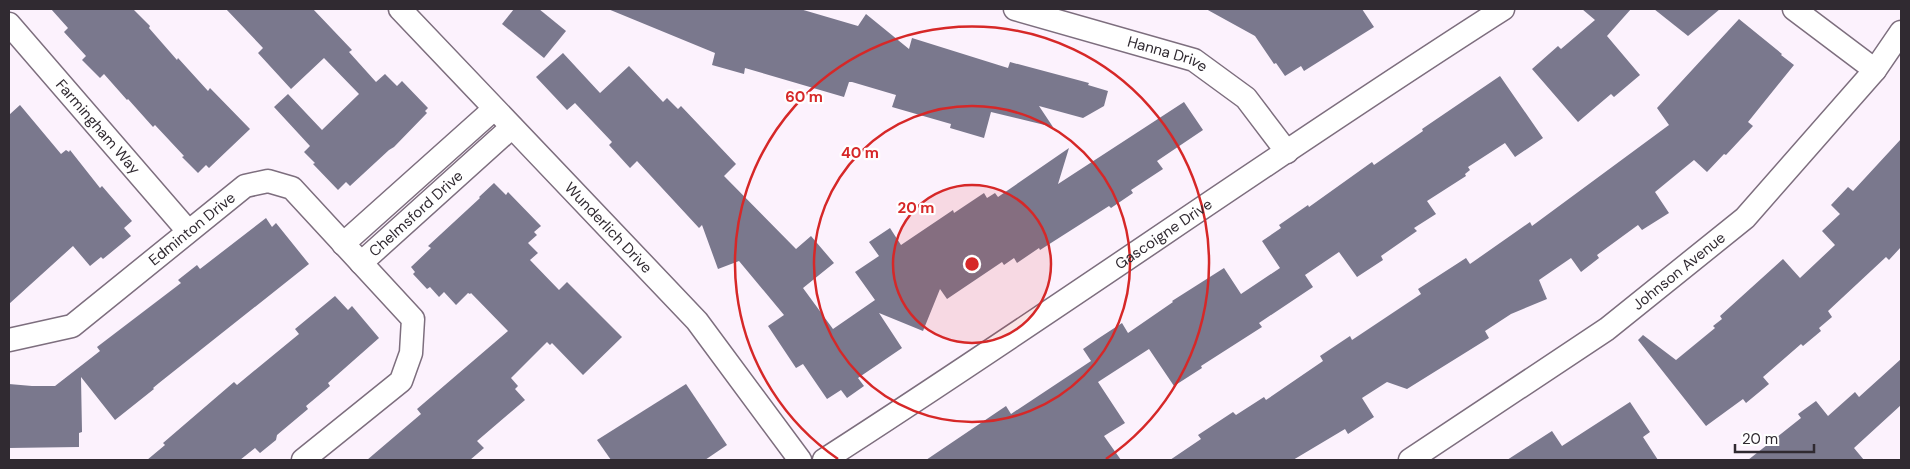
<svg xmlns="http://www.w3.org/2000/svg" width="1910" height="469" viewBox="0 0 1910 469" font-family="'DM Sans',sans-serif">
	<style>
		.building { fill: #7a788d }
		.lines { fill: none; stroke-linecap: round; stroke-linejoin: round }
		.minor-casing { stroke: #7d6e7e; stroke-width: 25 }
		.minor { stroke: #fff; stroke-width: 22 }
		.ring { fill: none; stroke: #d62828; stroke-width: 2.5 }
		.labels { text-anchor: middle; stroke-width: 4.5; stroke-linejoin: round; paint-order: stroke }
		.street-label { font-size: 15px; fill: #302a31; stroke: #fff }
		.centre { fill: #d62828; stroke: #fff; stroke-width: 2.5 }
		.ring-label { font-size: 15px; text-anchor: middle; font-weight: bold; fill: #d62828; stroke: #fff; stroke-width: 4.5; stroke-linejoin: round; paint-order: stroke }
	</style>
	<rect width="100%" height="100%" fill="#fcf2fd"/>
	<g class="building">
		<polygon points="51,9 133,9 150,26 149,28 177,60 178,58 208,91 210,88 250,129 209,168 206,165 198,173 182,157 184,156 155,125 153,127 128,99 127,100 104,74 100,78 82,60 86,56 64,32 68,28"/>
		<polygon points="226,9 313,9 352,50 349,52 376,82 385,74 397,86 402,81 428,108 425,111 427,113 394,147 389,150 350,186 346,182 338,190 313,164 315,163 304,152 310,146 274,107 288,94 322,130 359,94 324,58 291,89 258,53 263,48"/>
		<polygon points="514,9 539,9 566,31 544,58 502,24"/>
		<polygon points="608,9 800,9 858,26 866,14 909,49 912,38 1008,68 1010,62 1089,83 1088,85 1108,91 1104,106 1083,118 1039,106 1053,127 991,112 984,138 950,128 951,124 892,107 896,95 852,82 849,82 844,97 745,68 744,74 712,65 715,53"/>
		<polygon points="1206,9 1362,9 1374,27 1304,71 1301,66 1285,76 1276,63 1274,64 1255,36"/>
		<polygon points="1582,9 1631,9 1607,36 1640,75 1614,97 1611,94 1578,122 1532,69 1558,46 1561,49 1595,20"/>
		<polygon points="1654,9 1720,9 1688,36"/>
		<polygon points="1739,19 1782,54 1781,55 1794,65 1748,122 1753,126 1726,155 1724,154 1707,172 1694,160 1655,192 1669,213 1642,230 1638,225 1597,255 1599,258 1581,272 1571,258 1539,280 1547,299 1511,314 1485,331 1489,338 1407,389 1387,382 1362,398 1374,417 1348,434 1345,429 1293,460 1170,460 1201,439 1198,435 1233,412 1236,415 1264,397 1266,400 1323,361 1320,356 1350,336 1352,340 1421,294 1418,289 1466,258 1470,264 1530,222 1532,226 1669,125 1657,108"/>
		<polygon points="563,53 600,93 629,66 663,102 667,98 678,109 681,106 736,164 724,176 796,249 811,236 834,263 803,288 833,329 875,300 855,272 879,256 869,242 890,228 901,245 953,210 954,213 984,193 987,198 995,193 998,197 1069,148 1058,184 1184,102 1203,130 1157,161 1163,169 1131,190 1133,193 1111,208 1109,206 1040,250 1039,248 1017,263 1014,258 1004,265 1002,262 947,299 940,289 923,331 879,313 902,348 858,378 864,386 847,398 841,390 827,399 803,364 796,368 768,326 784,315 739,261 718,269 702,225 699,228 637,161 630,168 609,145 612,142 575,103 567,110 536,77"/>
		<polygon points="1500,76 1543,138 1515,157 1505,143 1468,167 1470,170 1465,174 1466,176 1427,201 1436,214 1414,228 1417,231 1381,256 1383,260 1357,277 1339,252 1305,275 1313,287 1259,323 1262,327 1201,366 1202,368 1174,386 1149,349 1098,382 1125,423 1104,436 1121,460 926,460 1006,406 1011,414 1091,361 1083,349 1099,338 1122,323 1128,333 1173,302 1172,301 1224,268 1241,294 1280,268 1262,241 1281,228 1279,225 1308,205 1309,207 1372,162 1374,165 1423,131 1422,129"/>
		<polygon points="20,105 61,154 66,150 69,152 70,150 100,188 102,186 132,221 124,228 131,236 103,259 101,257 90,266 73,246 9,304 9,115"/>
		<polygon points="1901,139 1901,247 1889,260 1886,257 1828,311 1832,317 1819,328 1821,331 1803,346 1801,344 1763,377 1769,384 1746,403 1743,399 1706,426 1638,340 1643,335 1676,360 1715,328 1713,326 1722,319 1720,316 1783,259 1800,278 1835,245 1822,231 1840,214 1831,205 1848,187 1853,191"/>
		<polygon points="494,183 506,195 508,192 541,226 534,232 537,235 528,243 538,253 530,260 559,290 567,282 622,337 583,375 552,343 550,345 547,342 511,378 518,386 515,389 525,400 477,441 484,448 470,460 367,460 421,414 417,409 508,331 471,293 470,294 468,293 456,305 444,292 439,297 430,287 427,289 413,274 415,272 411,267 431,248 428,246 480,198 479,197"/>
		<polygon points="266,218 272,227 276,223 309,264 159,383 153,388 154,389 115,420 81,377 82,432 79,433 79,447 9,448 9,384 32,386 55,386 100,351 97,347 181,283 178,280 197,265 200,269"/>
		<polygon points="335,296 348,310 352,306 379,338 328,383 330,386 306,406 308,409 277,435 276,440 260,453 255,448 240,460 147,460 165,445 163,443 234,382 237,385 299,334 295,329"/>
		<polygon points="1901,359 1901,405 1854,448 1864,460 1748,460 1801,418 1798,414 1816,401 1828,416 1855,392 1859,397"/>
		<polygon points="686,384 727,445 705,460 611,460 597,440"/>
		<polygon points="1630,402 1650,432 1643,437 1658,460 1507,460 1552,431 1562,446"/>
	</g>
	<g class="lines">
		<g class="minor-casing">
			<g id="minor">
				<path id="s1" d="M 400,9 L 697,321 L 800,460"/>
				<path id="s2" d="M 1015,9 L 1194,60 L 1246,98 L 1287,152"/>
				<polyline points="1794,9 1875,70"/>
				<path id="s3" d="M 9,24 L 188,231"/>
				<polyline points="343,244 494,109"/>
				<path id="s4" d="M 361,263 L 512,127"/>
				<path id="s5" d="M 9,340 L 72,326 L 245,186 L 268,181 L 292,188 L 413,319 L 411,353 L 401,381 L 303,460"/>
				<path id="s6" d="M 824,460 C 1053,313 1274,155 1503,9"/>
				<path id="s7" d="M 1410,460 L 1607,329 L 1745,218 L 1875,70 L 1901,32"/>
			</g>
		</g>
		<use href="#minor" class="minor"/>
	</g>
	<circle cx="972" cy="264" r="79" fill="#d62828" fill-opacity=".12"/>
	<g class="ring">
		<circle cx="972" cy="264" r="79"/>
		<circle cx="972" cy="264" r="158"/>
		<path d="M838 459A237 237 0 1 1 1106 459"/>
	</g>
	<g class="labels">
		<g class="street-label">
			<text dy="5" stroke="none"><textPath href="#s2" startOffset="159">Hanna Drive</textPath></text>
			<text dy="5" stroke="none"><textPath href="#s3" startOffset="136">Farmingham Way</textPath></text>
			<text dy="5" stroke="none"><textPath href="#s4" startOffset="74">Chelmsford Drive</textPath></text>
			<text dy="5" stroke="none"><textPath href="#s1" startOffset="302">Wunderlich Drive</textPath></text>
			<text dy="5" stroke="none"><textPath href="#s5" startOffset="219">Edminton Drive</textPath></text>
			<text dy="5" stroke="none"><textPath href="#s6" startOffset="408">Gascoigne Drive</textPath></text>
			<text dy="5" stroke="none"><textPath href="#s7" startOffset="329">Johnson Avenue</textPath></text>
		</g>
	</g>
	<circle cx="972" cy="264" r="8" class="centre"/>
	<g class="ring-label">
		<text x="804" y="102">60 m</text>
		<text x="860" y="158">40 m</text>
		<text x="916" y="213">20 m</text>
	</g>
	<rect width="1910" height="469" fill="none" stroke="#302a31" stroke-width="20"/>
	<path d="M1735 444v8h79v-8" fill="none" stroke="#302a31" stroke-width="2.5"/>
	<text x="1742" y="444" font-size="15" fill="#302a31" stroke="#ffffff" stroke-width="4" paint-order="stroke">20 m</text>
</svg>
